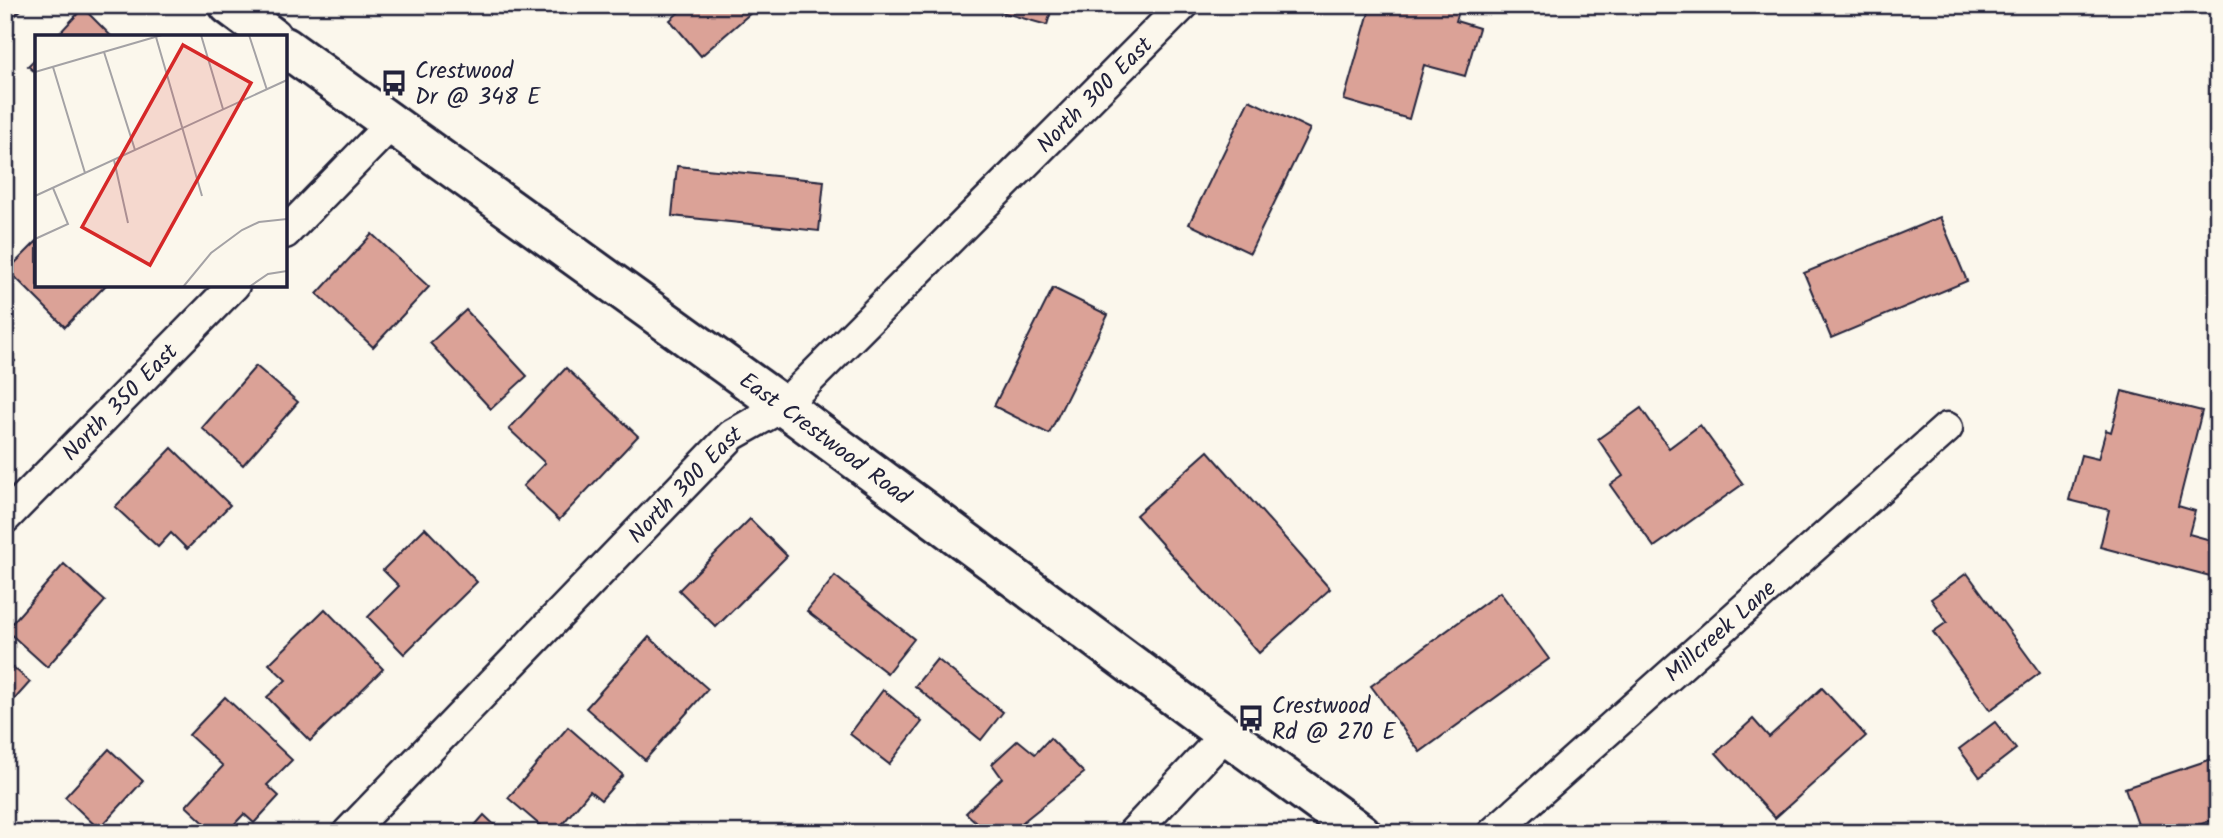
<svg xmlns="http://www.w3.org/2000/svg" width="2223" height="838" viewBox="0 0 2223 838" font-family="Kalam,sans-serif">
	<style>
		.building { fill: #dba297; stroke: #22223b; stroke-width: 2 }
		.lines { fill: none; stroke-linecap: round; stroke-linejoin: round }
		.minor-casing { stroke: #22223b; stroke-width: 35 }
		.tertiary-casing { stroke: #22223b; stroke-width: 44 }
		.minor { stroke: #fbf7ec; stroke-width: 30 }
		.tertiary { stroke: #fbf7ec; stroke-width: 38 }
		.labels { text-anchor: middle; stroke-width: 7; stroke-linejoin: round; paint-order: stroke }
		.poi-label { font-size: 23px; fill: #22223b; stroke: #fbf7ec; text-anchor: start }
		.street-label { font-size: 23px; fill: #22223b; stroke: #fbf7ec }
		.inset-road { fill: none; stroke: #a4a2a5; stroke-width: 2 }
		.view { fill: #d62828; fill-opacity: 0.15; stroke: #d62828; stroke-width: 3.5 }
		.inset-edge { fill: none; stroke: #22223b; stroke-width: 3.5 }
	</style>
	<rect width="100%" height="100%" fill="#fbf7ec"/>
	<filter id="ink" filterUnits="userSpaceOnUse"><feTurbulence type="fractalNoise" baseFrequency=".0143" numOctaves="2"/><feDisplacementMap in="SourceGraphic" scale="14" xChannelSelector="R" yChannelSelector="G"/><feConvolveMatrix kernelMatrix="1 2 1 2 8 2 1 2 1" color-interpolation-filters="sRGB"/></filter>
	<g filter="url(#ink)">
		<g class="building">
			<polygon points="5,5 26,5 5,25"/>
			<polygon points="687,5 760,5 701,56 670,20"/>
			<polygon points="976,5 1053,5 1047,25"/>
			<polygon points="1371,5 1461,5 1456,21 1479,28 1465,76 1424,65 1409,119 1344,100"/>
			<polygon points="83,8 112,37 56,37"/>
			<polygon points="37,57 37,74 28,66"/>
			<polygon points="1249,100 1310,129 1250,253 1189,224"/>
			<polygon points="677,166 824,181 819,231 672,216"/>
			<polygon points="1940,217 1967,281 1831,338 1804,273"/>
			<polygon points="372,234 429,287 373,347 317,294"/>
			<polygon points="37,241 37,285 106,285 65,327 8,270"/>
			<polygon points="1053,288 1108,315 1049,434 994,406"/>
			<polygon points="466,310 527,376 491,409 430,343"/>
			<polygon points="5,351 15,361 5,371"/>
			<polygon points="256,366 298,402 243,465 202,428"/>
			<polygon points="566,368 638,436 559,520 523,486 545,463 509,429"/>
			<polygon points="2122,391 2202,411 2178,506 2195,511 2189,534 2218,542 2218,562 2214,577 2100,547 2109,510 2069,500 2081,455 2098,459 2106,430 2111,432"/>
			<polygon points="1641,408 1669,448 1700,425 1743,484 1654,547 1610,485 1623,476 1598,439"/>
			<polygon points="172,448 230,505 187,549 171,533 158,547 115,507"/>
			<polygon points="1208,451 1330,589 1259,653 1136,515"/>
			<polygon points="750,519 787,556 716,627 679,590"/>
			<polygon points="425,528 477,582 404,654 368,617 399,586 383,570"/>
			<polygon points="64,564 105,601 47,667 6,630"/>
			<polygon points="1967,573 2040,673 1990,710 1933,632 1947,622 1931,599"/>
			<polygon points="835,576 914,639 887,673 807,611"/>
			<polygon points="1500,592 1549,659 1420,752 1371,686"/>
			<polygon points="325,609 383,669 310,741 267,697 286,680 269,664"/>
			<polygon points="649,637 708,689 645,760 586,708"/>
			<polygon points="937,659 1003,712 981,740 915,686"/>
			<polygon points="5,660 30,682 5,710"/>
			<polygon points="1822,688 1866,736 1775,818 1716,753 1753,719 1769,737"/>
			<polygon points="883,690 922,722 889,764 850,734"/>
			<polygon points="225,697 292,760 267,785 279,796 254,823 244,814 226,833 215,833 186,806 223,766 189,735"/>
			<polygon points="1995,722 2016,749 1980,777 1959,749"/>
			<polygon points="568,727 623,775 601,800 590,791 555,833 549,833 508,798"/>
			<polygon points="1050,738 1084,773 1009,833 988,833 966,813 1002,778 992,764 1018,740 1035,754"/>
			<polygon points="109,749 143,781 99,829 65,797"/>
			<polygon points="2218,757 2218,808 2210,810 2213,820 2176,833 2141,833 2125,788"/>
			<polygon points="484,815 503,833 468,833"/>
		</g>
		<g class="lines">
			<g class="minor-casing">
				<g id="minor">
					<polyline points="285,233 391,124"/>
					<path id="s1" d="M 5,518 L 234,285"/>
					<path id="s2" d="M 348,833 L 732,435 L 783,406 L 1183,5"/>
					<polyline points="1133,833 1225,735"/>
					<path id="s3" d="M 1493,833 L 1947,428"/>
				</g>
			</g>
			<g class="tertiary-casing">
				<g id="tertiary">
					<polyline points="229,5 272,37"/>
					<path id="s4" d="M 285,47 L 783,406 L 1198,714 L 1361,833"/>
				</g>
			</g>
			<use href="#minor" class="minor"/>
			<use href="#tertiary" class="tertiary"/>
		</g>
	</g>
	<defs>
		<g id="bus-bare" transform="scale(2.1)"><path d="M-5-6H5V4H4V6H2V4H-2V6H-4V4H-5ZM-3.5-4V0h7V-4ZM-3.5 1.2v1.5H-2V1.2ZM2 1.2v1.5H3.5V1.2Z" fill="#22223b" stroke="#fbf7ec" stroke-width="2.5" paint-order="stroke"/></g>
	</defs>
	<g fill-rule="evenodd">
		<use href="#bus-bare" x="394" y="83"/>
		<use href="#bus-bare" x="1251" y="718"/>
	</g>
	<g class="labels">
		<g class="poi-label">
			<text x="415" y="78">Crestwood<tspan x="415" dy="26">Dr @ 348 E</tspan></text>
			<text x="1272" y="713">Crestwood<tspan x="1272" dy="26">Rd @ 270 E</tspan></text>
		</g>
		<g class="street-label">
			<text dy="8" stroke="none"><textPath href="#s2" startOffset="1052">North 300 East</textPath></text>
			<text dy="8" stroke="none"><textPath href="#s1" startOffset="163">North 350 East</textPath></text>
			<text dy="8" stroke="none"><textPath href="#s4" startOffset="667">East Crestwood Road</textPath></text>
			<text dy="8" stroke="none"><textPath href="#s2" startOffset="485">North 300 East</textPath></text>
			<text dy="8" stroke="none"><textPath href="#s3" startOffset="304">Millcreek Lane</textPath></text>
		</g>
	</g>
	<g transform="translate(35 35)">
		<rect width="252" height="252" fill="#fbf7ec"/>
		<path class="inset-road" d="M 166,0 L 188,74M 214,0 L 232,55M 121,2 L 167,161M 69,17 L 100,115M 18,32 L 50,138M 0,37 L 127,0M 79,125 L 93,188M 0,161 L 252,45M 0,204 L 33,189 L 18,153M 148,252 L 176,218 L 207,195 L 224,187 L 252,184M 214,252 L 233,239 L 252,236"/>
		<path class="view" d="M 148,10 L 216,48 L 115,230 L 47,192 Z"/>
		<rect width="252" height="252" class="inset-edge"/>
	</g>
	<rect width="2223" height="838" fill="none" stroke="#fbf7ec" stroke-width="28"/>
	<rect x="14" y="14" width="2195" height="810" fill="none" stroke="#22223b" stroke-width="2.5" filter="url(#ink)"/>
</svg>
